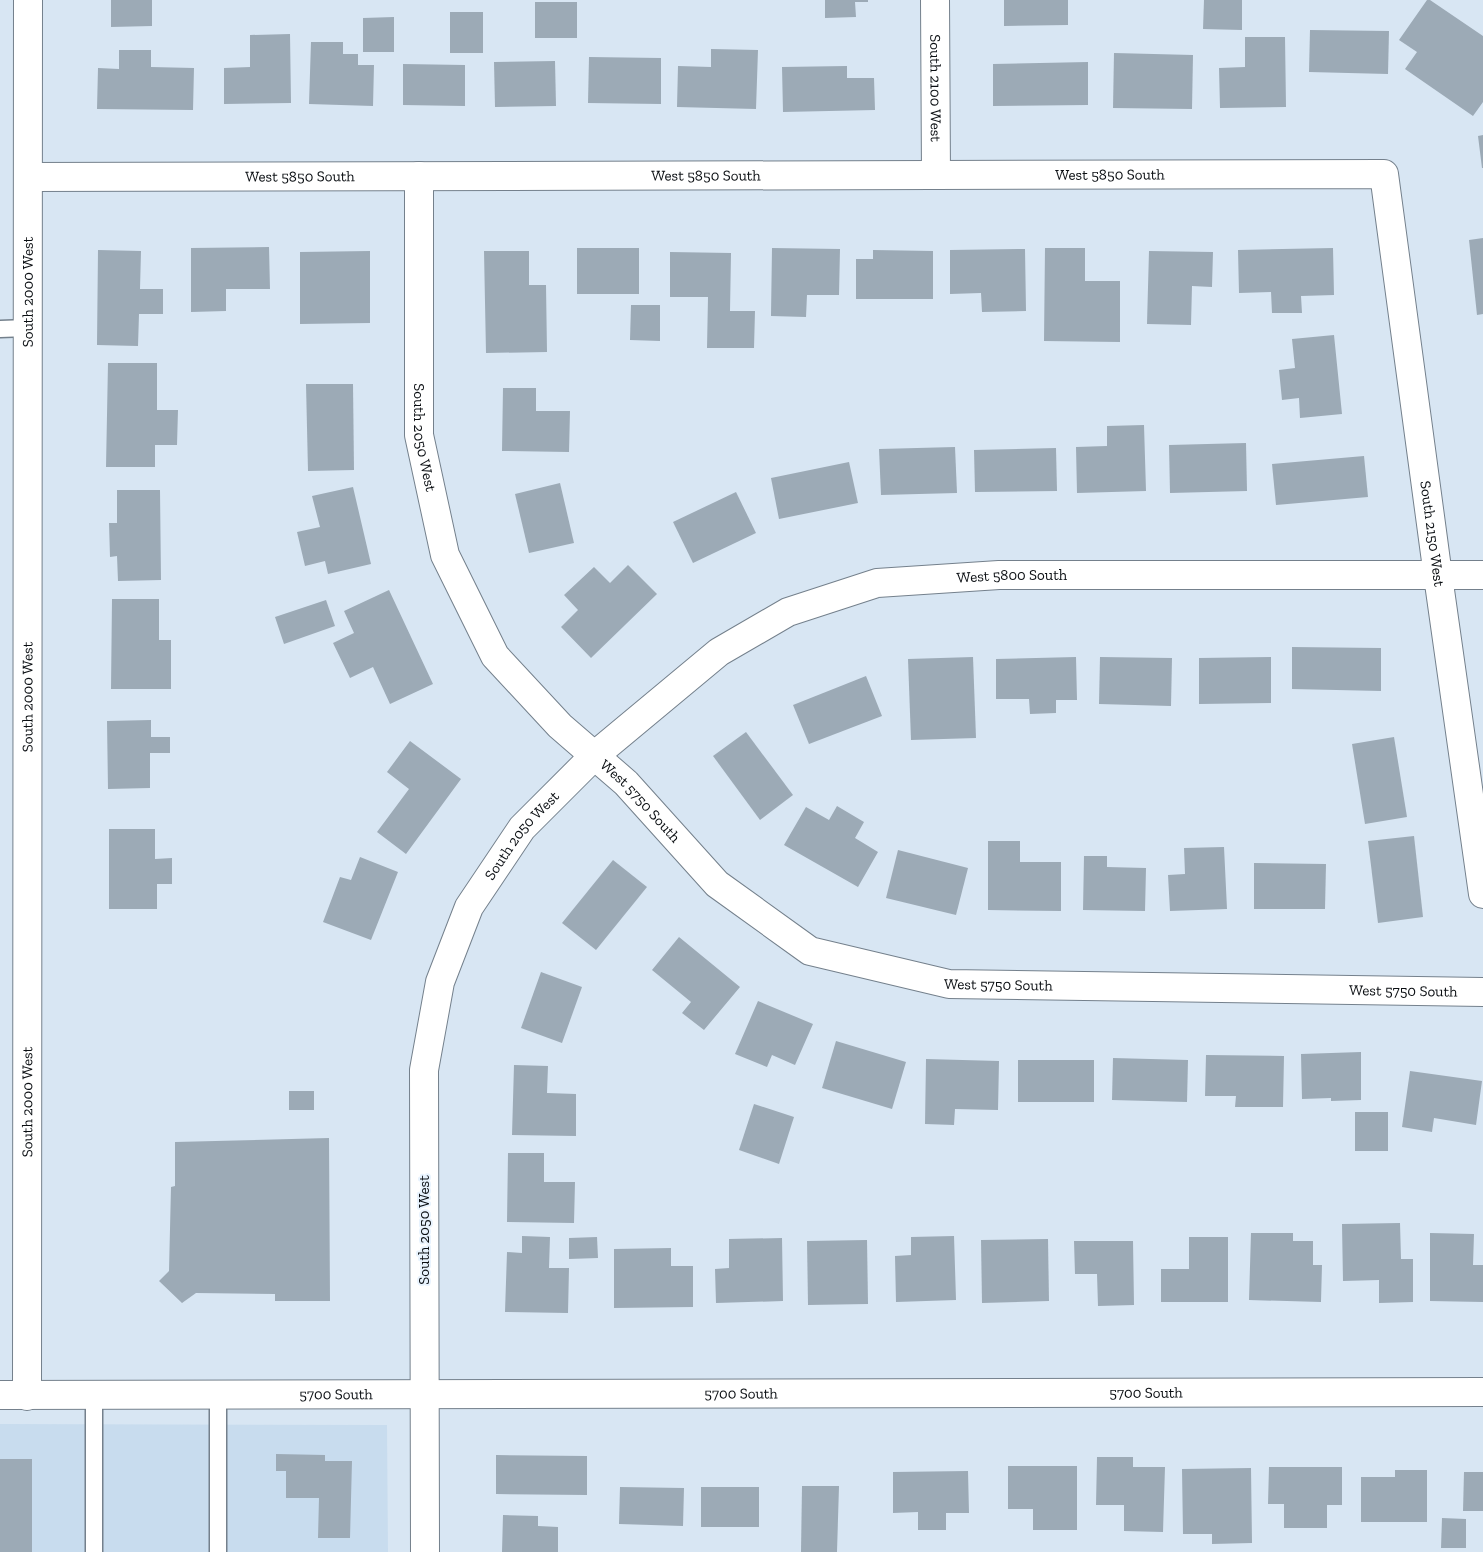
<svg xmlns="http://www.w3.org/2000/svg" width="1483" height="1552" viewBox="0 0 1483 1552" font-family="'Zilla Slab',serif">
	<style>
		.built { fill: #c8dcee }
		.building { fill: #9caab6 }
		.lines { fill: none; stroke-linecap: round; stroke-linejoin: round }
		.lane-casing { stroke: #74808c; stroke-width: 19 }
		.street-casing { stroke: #74808c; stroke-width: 30 }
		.secondary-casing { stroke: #74808c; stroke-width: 30 }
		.lane { stroke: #fff; stroke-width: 16 }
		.street { stroke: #fff; stroke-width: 28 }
		.secondary { stroke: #fff; stroke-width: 28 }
		.labels { text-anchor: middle; stroke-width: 4; stroke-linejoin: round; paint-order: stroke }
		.street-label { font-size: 15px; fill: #0a0e12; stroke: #e8f3fe }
	</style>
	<rect width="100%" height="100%" fill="#d8e6f3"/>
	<polygon class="built" points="0,1424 387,1425 388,1552 0,1552"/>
	<g class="building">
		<polygon points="111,0 152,0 152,26 111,27"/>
		<polygon points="825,0 868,0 868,2 855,2 856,17 825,18"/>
		<polygon points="1004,0 1068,0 1068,25 1004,26"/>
		<polygon points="1204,0 1242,0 1242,30 1203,29"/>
		<polygon points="1427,0 1430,0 1483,36 1483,102 1473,116 1405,69 1417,52 1399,40"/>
		<rect x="535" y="2" width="42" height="36"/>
		<rect x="450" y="12" width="33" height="41"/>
		<polygon points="394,17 394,52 363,52 363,18"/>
		<polygon points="1310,30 1389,31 1388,74 1309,72"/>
		<polygon points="290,34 291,103 224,104 224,68 250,67 250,35"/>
		<polygon points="1245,37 1285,37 1286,107 1220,108 1219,68 1245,67"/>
		<polygon points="311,42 343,42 343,54 358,54 358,65 374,65 373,106 309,104"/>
		<polygon points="711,49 758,50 756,109 677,107 678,66 711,67"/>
		<polygon points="119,50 151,50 151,67 194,68 193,110 97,109 98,68 119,69"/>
		<polygon points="1114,53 1193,55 1192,109 1113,108"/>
		<polygon points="589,57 661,58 661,104 588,103"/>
		<polygon points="555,61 556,106 495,107 494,62"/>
		<polygon points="1088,62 1088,105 993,106 993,64"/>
		<polygon points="403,64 465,65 465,106 403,105"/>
		<polygon points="847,66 847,78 874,78 875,110 783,112 782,67"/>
		<polygon points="1483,135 1483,168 1482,168 1478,136"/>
		<polygon points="1483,238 1483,314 1477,315 1469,240"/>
		<polygon points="269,247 270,289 226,289 226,311 191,312 191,248"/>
		<rect x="577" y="248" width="62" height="46"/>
		<polygon points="772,248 840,249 839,295 807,295 806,317 771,316"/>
		<polygon points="1045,248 1085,248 1085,281 1120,281 1120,342 1044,341"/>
		<polygon points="1333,248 1334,295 1301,296 1302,313 1272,313 1271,292 1239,293 1238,250"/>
		<polygon points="1025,249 1026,311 982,312 981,293 950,294 950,250"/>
		<polygon points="98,250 141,251 140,289 163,289 163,314 139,314 138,346 97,345"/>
		<polygon points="873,250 933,251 933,299 856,299 856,259 873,259"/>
		<polygon points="370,251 370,323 300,324 300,252"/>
		<polygon points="484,251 529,251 529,285 546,285 547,352 486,353"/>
		<polygon points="1149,251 1213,252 1212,287 1192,286 1191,325 1147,324"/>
		<polygon points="670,252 731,253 730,311 755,311 754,348 707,348 708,297 670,297"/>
		<polygon points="631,305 660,305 660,341 630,340"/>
		<polygon points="1334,335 1342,414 1300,418 1299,398 1282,400 1279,370 1295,368 1292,339"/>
		<polygon points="108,363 157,363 157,410 178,410 177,445 155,445 155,467 106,467"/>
		<polygon points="306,384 353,384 354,470 308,471"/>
		<polygon points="503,388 536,388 536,411 570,411 569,452 502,451"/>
		<polygon points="1144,425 1146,491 1077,493 1076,447 1107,446 1107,426"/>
		<polygon points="1246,443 1247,491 1170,493 1169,445"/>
		<polygon points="955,447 957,493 881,495 879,449"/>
		<polygon points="1056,448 1057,491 975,492 974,450"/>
		<polygon points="1364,456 1368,497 1276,505 1272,464"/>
		<polygon points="849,462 858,503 779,519 771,478"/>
		<polygon points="560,483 574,543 529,553 515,494"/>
		<polygon points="353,487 371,564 328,574 325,561 305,566 297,532 320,527 312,496"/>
		<polygon points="117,490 160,490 161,580 118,581 117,556 110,557 109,523 117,523"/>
		<polygon points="736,492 756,533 693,563 673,522"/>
		<polygon points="628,565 657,594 591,658 561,627 578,610 564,595 594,567 610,583"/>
		<polygon points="389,590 433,684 390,704 373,667 350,678 333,643 354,633 344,611"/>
		<polygon points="112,599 159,599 159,640 171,640 171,689 111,689"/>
		<polygon points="326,600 335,626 284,644 275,617"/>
		<polygon points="1292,647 1381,648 1381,691 1292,689"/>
		<polygon points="973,657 976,738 911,740 908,659"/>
		<polygon points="1076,657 1077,700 1056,700 1056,713 1030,714 1029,699 996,699 996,659"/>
		<polygon points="1100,657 1172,658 1171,706 1099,704"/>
		<polygon points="1271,657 1271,703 1199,704 1199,658"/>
		<polygon points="866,676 882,716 809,744 793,705"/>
		<polygon points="151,720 151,737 170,737 170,753 150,753 150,788 108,789 107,721"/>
		<polygon points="746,732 793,795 760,820 713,756"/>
		<polygon points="1394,737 1407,817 1365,824 1352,744"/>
		<polygon points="410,741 461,779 406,854 377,832 409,789 387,772"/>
		<polygon points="837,806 864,822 855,838 878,852 858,887 784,845 806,807 829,820"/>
		<polygon points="109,829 155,829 155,859 172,858 172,884 157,884 157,909 109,909"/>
		<polygon points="1414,836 1423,917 1378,923 1368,841"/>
		<polygon points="988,841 1020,841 1020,862 1061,862 1061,911 988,910"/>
		<polygon points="1224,847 1227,909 1170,911 1168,875 1185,874 1184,848"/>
		<polygon points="898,850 968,868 956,915 886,898"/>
		<polygon points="1084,856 1107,856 1107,867 1146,868 1145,911 1083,910"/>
		<polygon points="360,857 398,872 371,940 323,922 340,877 351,880"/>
		<polygon points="613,860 647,887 596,950 562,923"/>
		<polygon points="1254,863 1326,864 1325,909 1254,909"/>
		<polygon points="679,937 740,987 704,1030 682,1013 691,1002 652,970"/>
		<polygon points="541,972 582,987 562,1043 521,1028"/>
		<polygon points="758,1001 813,1024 795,1065 772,1055 767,1067 735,1054"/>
		<polygon points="836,1041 906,1062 892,1109 822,1088"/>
		<polygon points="1361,1052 1361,1100 1331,1101 1331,1098 1302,1099 1301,1054"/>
		<polygon points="1206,1055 1284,1056 1283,1107 1235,1107 1236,1096 1205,1096"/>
		<polygon points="1113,1058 1188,1060 1187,1102 1112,1100"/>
		<polygon points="926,1059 999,1061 998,1110 955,1109 954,1125 925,1124"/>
		<rect x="1018" y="1060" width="76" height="42"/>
		<polygon points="514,1065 548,1066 547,1093 576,1094 576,1136 512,1135"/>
		<polygon points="1410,1071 1482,1081 1476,1125 1434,1118 1432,1132 1402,1127"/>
		<rect x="289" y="1091" width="25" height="19"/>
		<polygon points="754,1104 794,1117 779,1164 739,1150"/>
		<rect x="1355" y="1112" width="33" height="39"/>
		<polygon points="329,1138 330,1301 275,1301 275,1294 196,1293 182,1303 159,1281 169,1271 171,1187 175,1186 175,1142"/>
		<polygon points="508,1153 544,1153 544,1182 575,1182 574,1223 507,1222"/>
		<polygon points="1400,1223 1401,1259 1413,1259 1413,1302 1379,1303 1379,1280 1343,1281 1342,1224"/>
		<polygon points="1251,1233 1293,1233 1293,1241 1313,1241 1313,1265 1322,1265 1321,1302 1249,1300"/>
		<polygon points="1430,1233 1474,1234 1473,1265 1483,1265 1483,1302 1430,1301"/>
		<polygon points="522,1236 550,1237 549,1268 569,1268 568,1313 505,1312 507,1252 522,1253"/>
		<polygon points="954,1236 956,1300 896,1302 895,1256 911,1255 911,1237"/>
		<polygon points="597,1237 598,1258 569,1259 569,1238"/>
		<polygon points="1189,1237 1228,1237 1228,1302 1161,1302 1161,1269 1189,1269"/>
		<polygon points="782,1238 783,1301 716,1303 715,1269 729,1268 729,1239"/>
		<polygon points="1048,1239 1049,1301 982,1303 981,1240"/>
		<polygon points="867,1240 868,1304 808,1305 807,1241"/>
		<polygon points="1074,1241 1133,1241 1134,1305 1098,1306 1097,1274 1075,1274"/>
		<polygon points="671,1248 671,1266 693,1266 693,1307 614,1308 614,1249"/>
		<polygon points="276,1454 325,1455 325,1461 352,1461 350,1538 318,1538 319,1498 286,1498 286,1471 276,1471"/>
		<polygon points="496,1455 587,1456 587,1495 496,1494"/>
		<polygon points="1097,1457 1133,1457 1133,1467 1165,1467 1163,1532 1124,1531 1124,1505 1096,1505"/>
		<rect x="0" y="1459" width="32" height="93"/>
		<polygon points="1008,1466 1077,1466 1077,1530 1033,1530 1033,1509 1008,1509"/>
		<polygon points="1269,1467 1342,1467 1342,1505 1327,1505 1327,1528 1284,1528 1284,1504 1268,1504"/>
		<polygon points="1251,1468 1252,1543 1212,1544 1212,1534 1183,1534 1182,1469"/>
		<polygon points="1395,1470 1427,1470 1427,1522 1361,1522 1361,1477 1395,1477"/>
		<polygon points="968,1471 969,1513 946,1513 946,1530 918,1530 918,1512 893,1513 893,1472"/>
		<polygon points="1464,1472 1483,1472 1483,1511 1463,1511"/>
		<polygon points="802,1486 839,1486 837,1552 801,1552"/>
		<polygon points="620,1487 684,1488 683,1526 619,1524"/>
		<rect x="701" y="1487" width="58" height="40"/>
		<polygon points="503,1515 538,1516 538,1526 558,1527 558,1552 502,1552"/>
		<polygon points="1442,1518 1466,1519 1466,1548 1441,1548"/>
	</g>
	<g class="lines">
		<g class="lane-casing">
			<g id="lane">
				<polyline points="0,329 27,328"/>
				<polyline points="218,1395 218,1552"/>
				<polyline points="94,1552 94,1396"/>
			</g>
		</g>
		<g class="street-casing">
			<g id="street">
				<path id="s1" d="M 935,0 L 936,175"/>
				<path id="s2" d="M 419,176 L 419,435 L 445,555 L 495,656 L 560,726 L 626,783 L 717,884 L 810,951 L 949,984 L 1483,992"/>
				<path id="s3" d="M 28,177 L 1384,174 L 1438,576 L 1483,894"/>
				<path id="s4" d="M 27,1396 L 28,0"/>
				<path id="s5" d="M 425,1552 L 424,1070 L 440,982 L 469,907 L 522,828 L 594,756 L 719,652 L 788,612 L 877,583 L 999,575 L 1483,575"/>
			</g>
		</g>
		<g class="secondary-casing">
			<g id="secondary">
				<path id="s6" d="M 0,1395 L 1483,1392"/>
			</g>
		</g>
		<use href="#lane" class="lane"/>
		<use href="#street" class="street"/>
		<use href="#secondary" class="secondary"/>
	</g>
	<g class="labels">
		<g class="street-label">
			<text dy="5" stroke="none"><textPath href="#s1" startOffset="88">South 2100 West</textPath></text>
			<text dy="5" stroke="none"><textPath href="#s3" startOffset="1082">West 5850 South</textPath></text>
			<text dy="5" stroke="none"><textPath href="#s3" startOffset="678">West 5850 South</textPath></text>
			<text dy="5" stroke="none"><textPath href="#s3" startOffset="272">West 5850 South</textPath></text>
			<text dy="5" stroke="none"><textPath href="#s4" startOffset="1104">South 2000 West</textPath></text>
			<text dy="5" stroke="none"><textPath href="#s2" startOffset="262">South 2050 West</textPath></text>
			<text dy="5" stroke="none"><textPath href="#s3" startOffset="1719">South 2150 West</textPath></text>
			<text dy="5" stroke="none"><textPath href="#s5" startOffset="1320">West 5800 South</textPath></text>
			<text dy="5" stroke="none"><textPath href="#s4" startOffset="699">South 2000 West</textPath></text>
			<text dy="5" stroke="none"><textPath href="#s2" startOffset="700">West 5750 South</textPath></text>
			<text dy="5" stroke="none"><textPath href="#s5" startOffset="741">South 2050 West</textPath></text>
			<text dy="5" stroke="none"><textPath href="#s2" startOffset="1120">West 5750 South</textPath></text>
			<text dy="5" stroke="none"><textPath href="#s2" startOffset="1525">West 5750 South</textPath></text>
			<text dy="5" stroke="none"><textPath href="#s4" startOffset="294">South 2000 West</textPath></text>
			<text transform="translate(424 1230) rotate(-90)" y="5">South 2050 West</text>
			<text dy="5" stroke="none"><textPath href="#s6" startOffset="1146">5700 South</textPath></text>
			<text dy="5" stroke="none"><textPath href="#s6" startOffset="741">5700 South</textPath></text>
			<text dy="5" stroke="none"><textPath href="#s6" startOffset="336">5700 South</textPath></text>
		</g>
	</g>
</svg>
